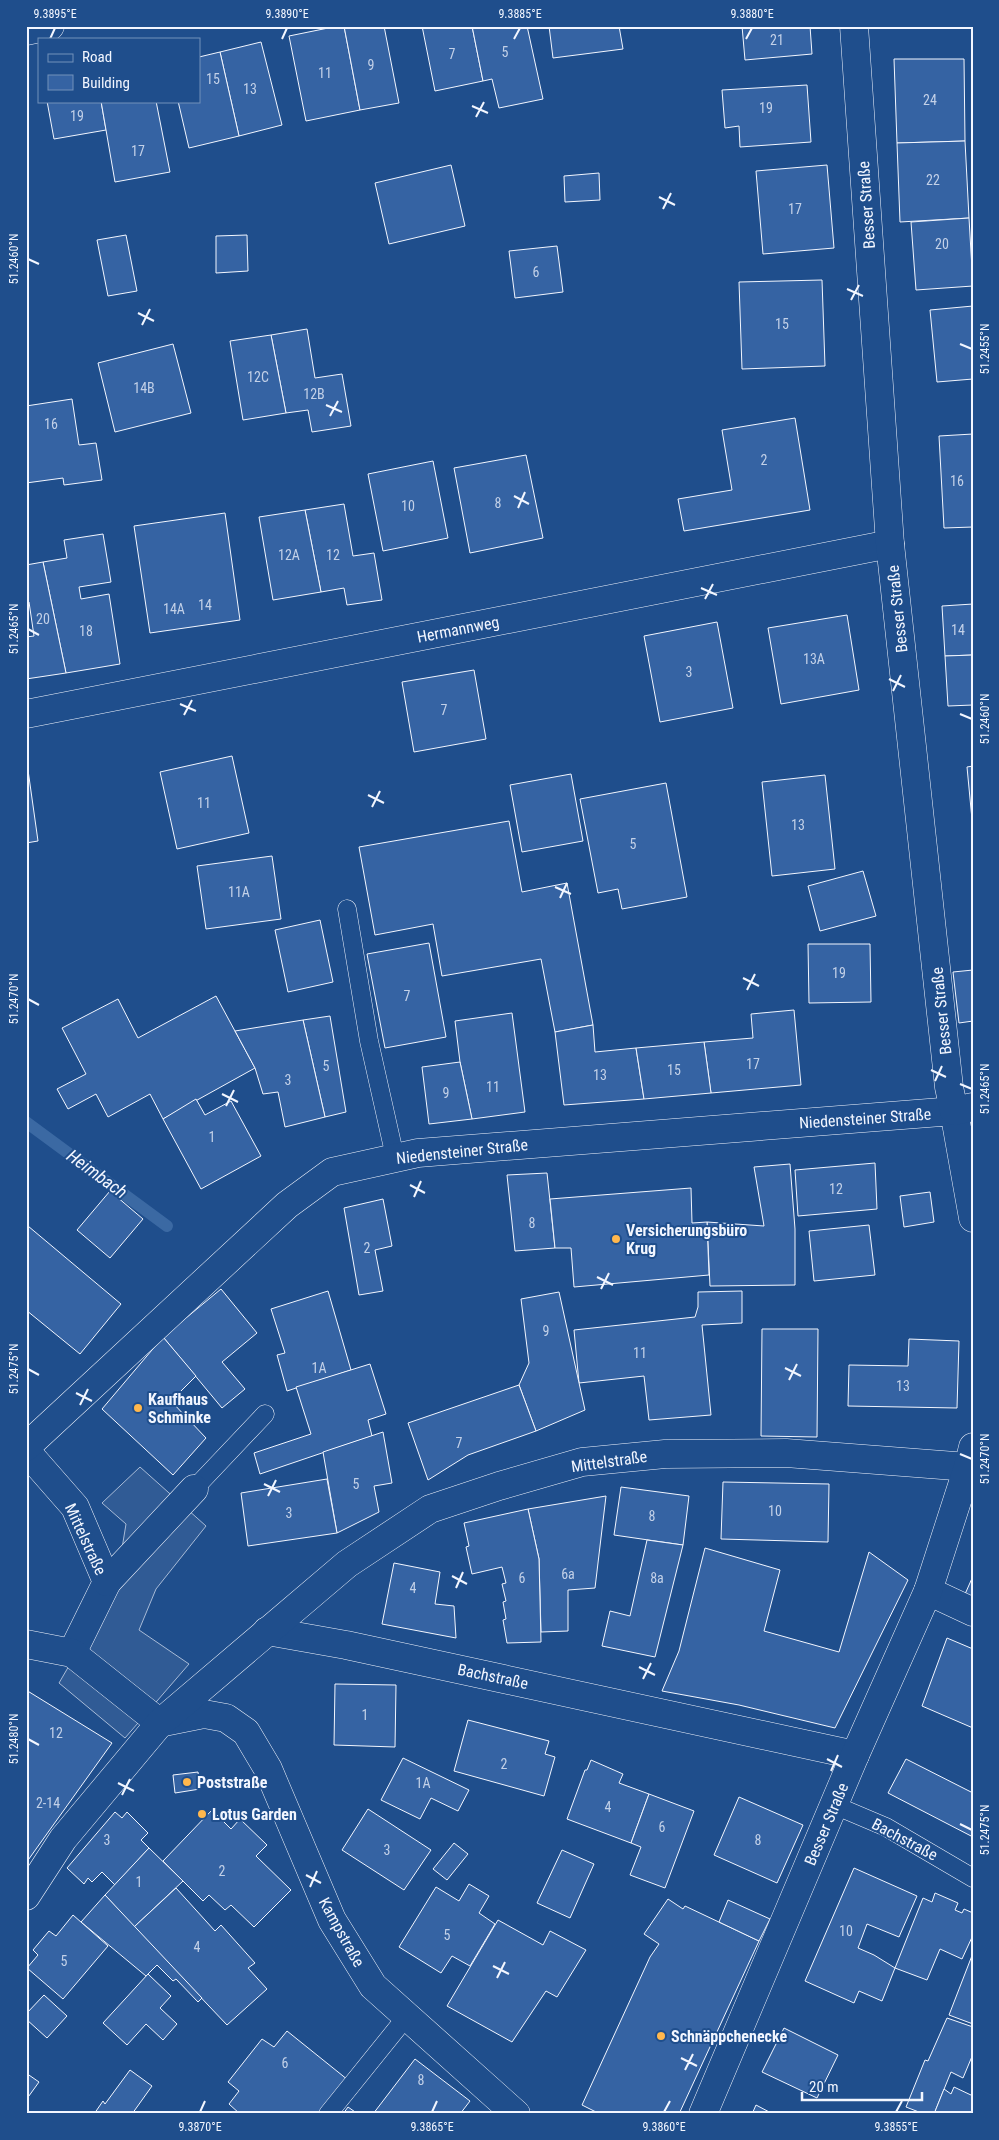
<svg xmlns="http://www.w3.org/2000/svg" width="999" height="2140" viewBox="0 0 999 2140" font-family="'Roboto Condensed',sans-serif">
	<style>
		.parking { fill: #305b95; stroke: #a8bbd7 }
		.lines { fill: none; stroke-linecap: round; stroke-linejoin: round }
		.stream { stroke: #3b69a3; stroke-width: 12 }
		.building { fill: #3563a3; stroke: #f2f6ff }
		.service-casing { stroke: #f2f6ff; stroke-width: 19 }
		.minor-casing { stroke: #f2f6ff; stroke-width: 29 }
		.tertiary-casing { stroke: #f2f6ff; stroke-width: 29 }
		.secondary-casing { stroke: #f2f6ff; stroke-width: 29 }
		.service { stroke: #1f4e8c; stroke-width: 18 }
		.minor { stroke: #1f4e8c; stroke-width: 28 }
		.tertiary { stroke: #1f4e8c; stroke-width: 28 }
		.secondary { stroke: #1f4e8c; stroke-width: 28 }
		.ticks { fill: none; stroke: #f2f6ff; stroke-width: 2 }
		.poi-dot { fill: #ffb74d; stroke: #1f4e8c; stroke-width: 2 }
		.labels { text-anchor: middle; stroke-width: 4; stroke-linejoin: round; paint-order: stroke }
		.number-label { font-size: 14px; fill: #c3d1e8 }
		.street-label { font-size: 16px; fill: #f2f6ff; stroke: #1f4e8c }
		.poi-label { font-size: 16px; font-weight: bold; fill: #f2f6ff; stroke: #1f4e8c; text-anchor: start }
		.water-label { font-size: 18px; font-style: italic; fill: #f2f6ff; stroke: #1f4e8c }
		.neatline { fill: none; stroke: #f2f6ff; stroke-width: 2 }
		.ticks-label { font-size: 12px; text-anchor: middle; fill: #f2f6ff }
	</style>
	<rect width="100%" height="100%" fill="#1f4e8c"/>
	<polygon class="parking" points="140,1467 206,1526 156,1589 139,1630 189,1664 125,1738 59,1683 116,1585 126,1524 102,1503"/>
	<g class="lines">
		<polyline class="stream" points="26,1122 167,1226"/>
	</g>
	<g class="building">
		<polygon points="338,26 344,26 360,110 306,121 289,36"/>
		<polygon points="344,26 384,26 399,103 360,110"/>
		<polygon points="422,26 472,26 483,81 435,91"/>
		<polygon points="472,26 527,26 543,99 499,108 492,79 483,81"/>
		<polygon points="549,26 619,26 623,49 553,58"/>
		<polygon points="742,26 810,26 812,54 745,60"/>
		<polygon points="261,42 282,125 239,136 220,52"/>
		<polygon points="220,52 239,136 189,148 178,101 199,101 199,57"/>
		<polygon points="894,59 964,59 965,141 897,143"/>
		<polygon points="807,85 811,142 740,147 739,126 725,128 722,90"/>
		<polygon points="47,101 101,101 106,130 54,139"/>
		<polygon points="101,101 156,101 170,172 115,182"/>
		<polygon points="965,141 969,218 900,222 897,143"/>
		<polygon points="451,165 465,226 389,244 375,183"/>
		<polygon points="827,165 834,248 763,254 756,171"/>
		<polygon points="599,173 600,200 565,202 564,176"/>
		<polygon points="969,218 973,286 916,290 911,222"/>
		<polygon points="126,235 137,291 108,296 97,240"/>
		<polygon points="247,235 248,271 216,273 216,236"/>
		<polygon points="557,246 563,292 515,298 509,251"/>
		<polygon points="822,280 825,366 742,369 739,282"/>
		<polygon points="973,306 973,379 937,382 930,310"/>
		<polygon points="307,329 315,378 342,374 351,426 312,432 308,410 286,413 271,335"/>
		<polygon points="271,335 286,413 243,420 230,341"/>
		<polygon points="173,344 191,413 115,432 98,363"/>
		<polygon points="72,399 79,445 96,443 102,480 64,485 63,478 26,483 26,406"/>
		<polygon points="795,418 810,510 684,531 678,499 732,490 722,430"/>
		<polygon points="973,434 973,527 944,528 939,436"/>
		<polygon points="526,455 543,538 470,553 454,468"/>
		<polygon points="433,461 448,538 383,551 368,474"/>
		<polygon points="344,504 353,556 374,553 382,600 347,605 344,588 321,592 305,510"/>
		<polygon points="305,510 321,592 273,600 259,517"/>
		<polygon points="225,513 240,620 150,633 134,526"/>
		<polygon points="103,534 111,582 79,587 81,599 109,594 120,664 66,673 43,562 67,558 64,540"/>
		<polygon points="43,562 66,673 26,679 26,637 34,636 29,602 26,602 26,565"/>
		<polygon points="973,604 973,655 945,656 942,606"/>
		<polygon points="847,615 859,690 781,704 768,628"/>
		<polygon points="717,622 733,708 660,722 644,636"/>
		<polygon points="973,655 973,705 948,706 945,656"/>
		<polygon points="474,670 486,739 414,752 402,682"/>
		<polygon points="232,756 249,833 177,849 160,772"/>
		<polygon points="973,766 973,830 967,767"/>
		<polygon points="26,770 28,770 38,841 26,843"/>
		<polygon points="571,774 583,841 522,852 510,785"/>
		<polygon points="825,775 835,869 772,876 762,782"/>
		<polygon points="666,783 687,897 622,909 618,889 598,893 580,799"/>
		<polygon points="509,821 522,892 567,883 593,1025 555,1032 541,959 442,976 433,924 375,935 359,847"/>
		<polygon points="272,856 281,919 206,929 197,866"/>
		<polygon points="863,871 876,916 820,931 808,886"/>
		<polygon points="320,920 333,982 288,992 275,930"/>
		<polygon points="429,943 446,1037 385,1048 367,954"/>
		<polygon points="808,944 870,944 871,1002 809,1003"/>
		<polygon points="973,970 973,1021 959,1023 953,972"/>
		<polygon points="216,996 255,1068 163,1119 150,1094 108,1117 96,1094 68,1109 57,1089 86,1074 62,1028 118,999 138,1038"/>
		<polygon points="794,1010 801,1085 711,1093 704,1042 753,1038 751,1014"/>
		<polygon points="512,1013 525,1112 472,1119 460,1062 455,1021"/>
		<polygon points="330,1016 346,1112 325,1117 303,1020"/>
		<polygon points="303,1020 325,1117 285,1127 278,1092 263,1094 255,1068 235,1031"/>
		<polygon points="593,1025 595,1052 636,1048 644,1099 564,1105 555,1032"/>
		<polygon points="704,1042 711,1093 644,1099 636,1048"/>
		<polygon points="460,1062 472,1119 429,1124 422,1067"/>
		<polygon points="196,1099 205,1115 231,1101 261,1156 201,1189 163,1119"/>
		<polygon points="875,1163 877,1209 798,1216 795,1170"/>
		<polygon points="790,1164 795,1229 795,1285 710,1286 707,1222 764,1226 754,1167"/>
		<polygon points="547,1173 555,1248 515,1251 507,1175"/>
		<polygon points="691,1188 692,1223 707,1222 709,1275 574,1287 571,1248 555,1248 550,1199"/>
		<polygon points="110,1191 143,1219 110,1258 77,1230"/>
		<polygon points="930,1192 934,1222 904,1227 900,1196"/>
		<polygon points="383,1199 392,1246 375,1250 383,1291 359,1295 344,1208"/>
		<polygon points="869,1225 875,1275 814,1281 809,1231"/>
		<polygon points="28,1226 121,1304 80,1354 26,1310 26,1228"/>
		<polygon points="221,1289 257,1333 222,1362 245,1389 222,1408 163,1337"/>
		<polygon points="328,1291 351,1370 287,1391 277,1355 285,1353 271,1309"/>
		<polygon points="742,1291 742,1323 702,1325 711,1415 649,1420 644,1376 579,1383 574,1330 695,1317 698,1307 698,1292"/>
		<polygon points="559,1292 585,1410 536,1431 519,1385 529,1363 521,1299"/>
		<polygon points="762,1329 818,1329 817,1437 761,1436"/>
		<polygon points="163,1337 196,1376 171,1401 206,1438 173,1475 102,1409"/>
		<polygon points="909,1339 959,1341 957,1408 848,1406 849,1365 908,1366"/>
		<polygon points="370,1364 386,1414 368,1420 372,1436 260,1474 254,1453 311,1434 296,1387"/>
		<polygon points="519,1385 536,1431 468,1455 428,1480 408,1423"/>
		<polygon points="383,1432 392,1483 374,1486 379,1512 337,1533 323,1452"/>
		<polygon points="327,1479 337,1533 248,1546 241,1493"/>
		<polygon points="723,1482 829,1484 828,1542 721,1539"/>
		<polygon points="621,1487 689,1496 683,1545 614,1535"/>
		<polygon points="606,1496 595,1588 568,1590 568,1631 541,1632 539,1559 528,1509"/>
		<polygon points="528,1509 539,1559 541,1642 507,1643 503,1620 506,1619 503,1602 506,1601 502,1584 506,1583 502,1567 472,1574 466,1547 469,1546 464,1523"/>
		<polygon points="647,1540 683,1545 655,1657 602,1646 610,1611 630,1616"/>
		<polygon points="705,1548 780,1570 764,1631 839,1652 869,1552 908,1580 835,1728 739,1705 662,1691 679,1651"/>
		<polygon points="394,1563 440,1572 435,1604 454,1606 456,1638 382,1624"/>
		<polygon points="973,1576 973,1606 962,1601"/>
		<polygon points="947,1638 973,1649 973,1728 922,1706"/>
		<polygon points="335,1684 396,1685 395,1747 334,1745"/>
		<polygon points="26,1690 112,1743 26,1863"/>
		<polygon points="468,1720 549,1741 545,1754 555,1757 544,1796 454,1771"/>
		<polygon points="403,1758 469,1790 458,1811 431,1798 420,1819 381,1800"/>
		<polygon points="906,1759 973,1793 973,1837 888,1793"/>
		<polygon points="591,1760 623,1774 619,1783 649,1794 631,1843 567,1819 585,1770 587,1770"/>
		<polygon points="198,1772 200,1789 175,1793 173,1775"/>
		<polygon points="649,1794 694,1811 665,1888 630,1875 641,1847 631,1843"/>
		<polygon points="739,1797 803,1825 777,1883 714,1855"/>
		<polygon points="368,1809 431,1850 404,1890 342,1850"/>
		<polygon points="212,1810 231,1829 240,1819 267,1845 256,1856 291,1890 254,1927 231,1905 225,1910 209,1895 203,1901 163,1861"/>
		<polygon points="115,1812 122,1818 127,1812 148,1833 141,1840 149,1848 115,1885 102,1872 92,1882 88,1878 84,1884 67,1868"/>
		<polygon points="454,1843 468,1854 447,1880 433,1869"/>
		<polygon points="149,1848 183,1881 134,1927 105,1895"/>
		<polygon points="562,1850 594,1864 570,1918 537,1903"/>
		<polygon points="854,1868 917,1896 899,1937 867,1924 858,1948 874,1955 895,1968 882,2001 859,1991 854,2003 805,1981"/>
		<polygon points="469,1884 489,1896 479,1913 495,1924 470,1966 452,1956 441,1973 399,1947 436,1887 459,1901"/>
		<polygon points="176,1888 215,1931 221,1925 255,1963 248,1968 267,1989 227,2025 134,1927"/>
		<polygon points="935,1893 958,1903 955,1910 962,1913 964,1909 973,1913 973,1935 962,1959 940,1949 927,1980 895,1968 923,1898 932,1902"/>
		<polygon points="105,1895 202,1998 198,2002 176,1979 173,1981 157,1965 146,1976 81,1922"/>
		<polygon points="668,1899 683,1909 685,1906 759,1941 679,2114 600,2114 582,2105 650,1957 659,1944 644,1934"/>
		<polygon points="728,1900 770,1919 759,1941 719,1922"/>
		<polygon points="73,1915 108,1946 63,1999 27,1968 38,1955 33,1950 49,1931 56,1936"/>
		<polygon points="498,1920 543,1945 550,1931 586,1950 557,1997 546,1991 512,2042 447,2006"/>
		<polygon points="973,1953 973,2024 949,2015"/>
		<polygon points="148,1974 171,1996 160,2008 177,2024 163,2040 146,2024 127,2045 103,2023"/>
		<polygon points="44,1995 67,2016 47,2038 26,2019 26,2014"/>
		<polygon points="947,2018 973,2027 973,2054 963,2078 951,2072 934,2114 924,2114 906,2107 925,2060 928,2061"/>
		<polygon points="784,2028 838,2055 817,2098 762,2072"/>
		<polygon points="287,2031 348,2080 320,2114 240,2114 229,2104 239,2091 228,2082 262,2039 274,2047"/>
		<polygon points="415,2059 470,2101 460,2114 373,2114"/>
		<polygon points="130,2070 152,2086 132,2114 94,2114 103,2101 105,2104"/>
		<polygon points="26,2073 39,2082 26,2100"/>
		<polygon points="954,2087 973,2096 973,2114 934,2114 944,2089 951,2094"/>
		<polygon points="756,2105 773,2114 752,2114"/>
		<polygon points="348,2107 358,2114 343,2114"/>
	</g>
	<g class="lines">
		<g class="service-casing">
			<g id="service">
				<polyline points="347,909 369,1041 395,1157"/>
				<polyline points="194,1489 265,1414"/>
				<polyline points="834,1805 886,1827 973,1878"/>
				<polyline points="328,2114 407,2016"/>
			</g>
		</g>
		<g class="minor-casing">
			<g id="minor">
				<polyline points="26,31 50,26"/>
				<polyline points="26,714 890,544"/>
				<polyline points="26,1451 75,1507 107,1582 72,1653"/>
				<polyline points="107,1582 194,1489"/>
				<polyline points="928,1591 973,1612"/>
				<polyline points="267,1631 346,1645 855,1755"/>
				<polyline points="26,1644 72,1653 160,1723"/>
				<polyline points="164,1722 204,1714 226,1718 246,1732 268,1769 332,1920 373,1986 516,2114"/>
				<polyline points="26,1896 63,1839 160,1723 347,1564 430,1509 499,1486 582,1462 665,1454 786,1453 968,1467"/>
			</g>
		</g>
		<g class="tertiary-casing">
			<g id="tertiary">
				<polyline points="26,1447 287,1205 332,1172 418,1153 954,1111 973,1218"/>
				<polyline points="703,2114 855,1755 928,1591 968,1467 973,1447"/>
			</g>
		</g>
		<g class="secondary-casing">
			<polyline id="secondary" points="854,26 890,544 949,1087 954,1111 973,1107"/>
		</g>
		<use href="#service" class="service"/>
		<use href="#minor" class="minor"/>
		<use href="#tertiary" class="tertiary"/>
		<use href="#secondary" class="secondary"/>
	</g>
	<path class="ticks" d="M 50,39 L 55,28M 282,39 L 287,28M 514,39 L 520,28M 746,39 L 752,28M 472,106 L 488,113M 476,117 L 484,102M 659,197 L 675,205M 663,209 L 671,193M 28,259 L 39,264M 847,289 L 863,296M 851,300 L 859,285M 138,313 L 154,321M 142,325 L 150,309M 960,344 L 972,349M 326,405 L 342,412M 330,416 L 338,401M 514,496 L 529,504M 518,508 L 525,492M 701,588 L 717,595M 705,599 L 713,584M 28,629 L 39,635M 889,679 L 905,687M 893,691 L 901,675M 180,704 L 196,711M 960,714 L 972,719M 184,715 L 192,700M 368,795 L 384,803M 372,807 L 380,791M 555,887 L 571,894M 560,898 L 567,883M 743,978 L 759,986M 747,990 L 755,974M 28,999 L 39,1005M 931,1070 L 946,1077M 935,1081 L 942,1066M 960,1084 L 972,1089M 222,1094 L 238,1102M 226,1106 L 234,1090M 410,1185 L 425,1193M 414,1197 L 421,1181M 597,1277 L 613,1285M 601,1289 L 609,1273M 785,1368 L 801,1376M 28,1369 L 39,1375M 789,1380 L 797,1364M 76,1393 L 92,1401M 80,1405 L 88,1389M 960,1454 L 972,1459M 264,1484 L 280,1492M 268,1496 L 276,1480M 452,1576 L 467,1584M 456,1588 L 463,1572M 639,1667 L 655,1675M 643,1679 L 651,1663M 28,1739 L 39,1745M 827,1759 L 842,1767M 831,1771 L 838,1755M 118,1783 L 134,1791M 122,1795 L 130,1779M 960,1824 L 972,1830M 306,1875 L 321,1883M 310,1887 L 317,1871M 493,1966 L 509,1974M 497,1978 L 505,1962M 681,2058 L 697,2066M 685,2070 L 693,2054M 200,2112 L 205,2101M 432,2112 L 437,2101M 664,2112 L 670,2101M 896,2112 L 902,2101"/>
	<g class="poi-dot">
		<circle cx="616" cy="1239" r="5"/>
		<circle cx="138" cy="1408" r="5"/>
		<circle cx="187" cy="1782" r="5"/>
		<circle cx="202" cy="1814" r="5"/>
		<circle cx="661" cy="2036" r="5"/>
	</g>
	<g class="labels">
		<g class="number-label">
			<text x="777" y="45">21</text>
			<text x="505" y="57">5</text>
			<text x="452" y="59">7</text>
			<text x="371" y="70">9</text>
			<text x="325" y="78">11</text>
			<text x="213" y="84">15</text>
			<text x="250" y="94">13</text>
			<text x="930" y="105">24</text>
			<text x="766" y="113">19</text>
			<text x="77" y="121">19</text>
			<text x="138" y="156">17</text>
			<text x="933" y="185">22</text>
			<text x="795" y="214">17</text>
			<text x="942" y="249">20</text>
			<text x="536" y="277">6</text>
			<text x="782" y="329">15</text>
			<text x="258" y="382">12C</text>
			<text x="144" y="393">14B</text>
			<text x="314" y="399">12B</text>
			<text x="51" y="429">16</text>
			<text x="764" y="465">2</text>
			<text x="957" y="486">16</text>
			<text x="498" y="508">8</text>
			<text x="408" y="511">10</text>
			<text x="289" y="560">12A</text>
			<text x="333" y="560">12</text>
			<text x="205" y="610">14</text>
			<text x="174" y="614">14A</text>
			<text x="43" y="624">20</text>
			<text x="958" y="635">14</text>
			<text x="86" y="636">18</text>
			<text x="814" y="664">13A</text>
			<text x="689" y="677">3</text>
			<text x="444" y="715">7</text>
			<text x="204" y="808">11</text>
			<text x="798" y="830">13</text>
			<text x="633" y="849">5</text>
			<text x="239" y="897">11A</text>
			<text x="839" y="978">19</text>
			<text x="407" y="1001">7</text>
			<text x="753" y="1069">17</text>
			<text x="326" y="1071">5</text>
			<text x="674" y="1075">15</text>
			<text x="600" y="1080">13</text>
			<text x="288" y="1085">3</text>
			<text x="493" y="1092">11</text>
			<text x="446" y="1098">9</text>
			<text x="212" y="1142">1</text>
			<text x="836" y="1194">12</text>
			<text x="532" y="1228">8</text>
			<text x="367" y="1253">2</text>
			<text x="546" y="1336">9</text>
			<text x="640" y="1358">11</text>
			<text x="319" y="1373">1A</text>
			<text x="903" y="1391">13</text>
			<text x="459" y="1448">7</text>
			<text x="356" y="1489">5</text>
			<text x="775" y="1516">10</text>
			<text x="289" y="1518">3</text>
			<text x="652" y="1521">8</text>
			<text x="568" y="1579">6a</text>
			<text x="522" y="1583">6</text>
			<text x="657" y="1583">8a</text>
			<text x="413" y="1593">4</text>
			<text x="365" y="1720">1</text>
			<text x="56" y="1738">12</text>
			<text x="504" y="1769">2</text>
			<text x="423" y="1788">1A</text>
			<text x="48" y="1808">2-14</text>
			<text x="608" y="1812">4</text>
			<text x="662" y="1832">6</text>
			<text x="107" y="1845">3</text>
			<text x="758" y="1845">8</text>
			<text x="387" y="1855">3</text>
			<text x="222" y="1876">2</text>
			<text x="139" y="1887">1</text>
			<text x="846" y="1936">10</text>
			<text x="447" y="1940">5</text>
			<text x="197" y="1952">4</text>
			<text x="64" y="1966">5</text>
			<text x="285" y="2068">6</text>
			<text x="421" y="2085">8</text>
		</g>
		<g class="street-label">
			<text transform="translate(866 205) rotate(-94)" y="6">Besser Straße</text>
			<text transform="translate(897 609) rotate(-96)" y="6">Besser Straße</text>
			<text transform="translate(458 629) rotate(-11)" y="6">Hermannweg</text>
			<text transform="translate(941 1011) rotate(-96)" y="6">Besser Straße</text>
			<text transform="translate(865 1118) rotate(-4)" y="6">Niedensteiner Straße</text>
			<text transform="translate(462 1151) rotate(-6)" y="6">Niedensteiner Straße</text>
			<text transform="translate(609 1461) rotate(-8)" y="6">Mittelstraße</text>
			<text transform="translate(86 1539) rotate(65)" y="6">Mittelstraße</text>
			<text transform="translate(493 1676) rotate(12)" y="6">Bachstraße</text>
			<text transform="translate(826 1824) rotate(-67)" y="6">Besser Straße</text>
			<text transform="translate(905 1839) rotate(28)" y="6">Bachstraße</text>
			<text transform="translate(342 1932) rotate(61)" y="6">Kampstraße</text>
		</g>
		<g class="poi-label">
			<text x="626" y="1236">Versicherungsbüro<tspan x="626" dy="18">Krug</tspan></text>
			<text x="148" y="1405">Kaufhaus<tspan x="148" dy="18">Schminke</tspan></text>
			<text x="197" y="1788">Poststraße</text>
			<text x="212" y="1820">Lotus Garden</text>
			<text x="671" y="2042">Schnäppchenecke</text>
		</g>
		<g class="water-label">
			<text transform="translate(97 1174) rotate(36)" y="6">Heimbach</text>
		</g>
	</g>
	<rect width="999" height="2140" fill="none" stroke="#1f4e8c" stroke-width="55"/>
	<rect x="38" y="38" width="162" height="65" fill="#1f4e8c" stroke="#7391ba"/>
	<rect x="48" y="54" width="25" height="8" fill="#1f4e8c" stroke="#7391ba"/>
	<text x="82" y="62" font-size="15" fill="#f2f6ff">Road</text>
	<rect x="48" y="75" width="25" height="15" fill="#3563a3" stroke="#7391ba"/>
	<text x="82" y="88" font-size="15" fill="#f2f6ff">Building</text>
	<path d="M802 2092v8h120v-8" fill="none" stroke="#f2f6ff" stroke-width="2.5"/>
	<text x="809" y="2092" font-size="15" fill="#f2f6ff" stroke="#1f4e8c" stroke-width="4" paint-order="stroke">20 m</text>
	<rect x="28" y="28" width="944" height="2084" class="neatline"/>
	<g class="ticks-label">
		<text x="55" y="18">9.3895°E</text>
		<text x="287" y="18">9.3890°E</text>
		<text x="520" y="18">9.3885°E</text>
		<text x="752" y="18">9.3880°E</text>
		<text transform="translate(14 259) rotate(-90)" y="4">51.2460°N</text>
		<text transform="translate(985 349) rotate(-90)" y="4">51.2455°N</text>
		<text transform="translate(14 629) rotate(-90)" y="4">51.2465°N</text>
		<text transform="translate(985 719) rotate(-90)" y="4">51.2460°N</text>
		<text transform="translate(14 999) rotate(-90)" y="4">51.2470°N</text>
		<text transform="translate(985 1089) rotate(-90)" y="4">51.2465°N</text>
		<text transform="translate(14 1369) rotate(-90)" y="4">51.2475°N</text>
		<text transform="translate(985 1459) rotate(-90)" y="4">51.2470°N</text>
		<text transform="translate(14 1739) rotate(-90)" y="4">51.2480°N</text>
		<text transform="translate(985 1830) rotate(-90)" y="4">51.2475°N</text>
		<text x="200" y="2131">9.3870°E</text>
		<text x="432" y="2131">9.3865°E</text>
		<text x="664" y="2131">9.3860°E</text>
		<text x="896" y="2131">9.3855°E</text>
	</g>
</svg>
